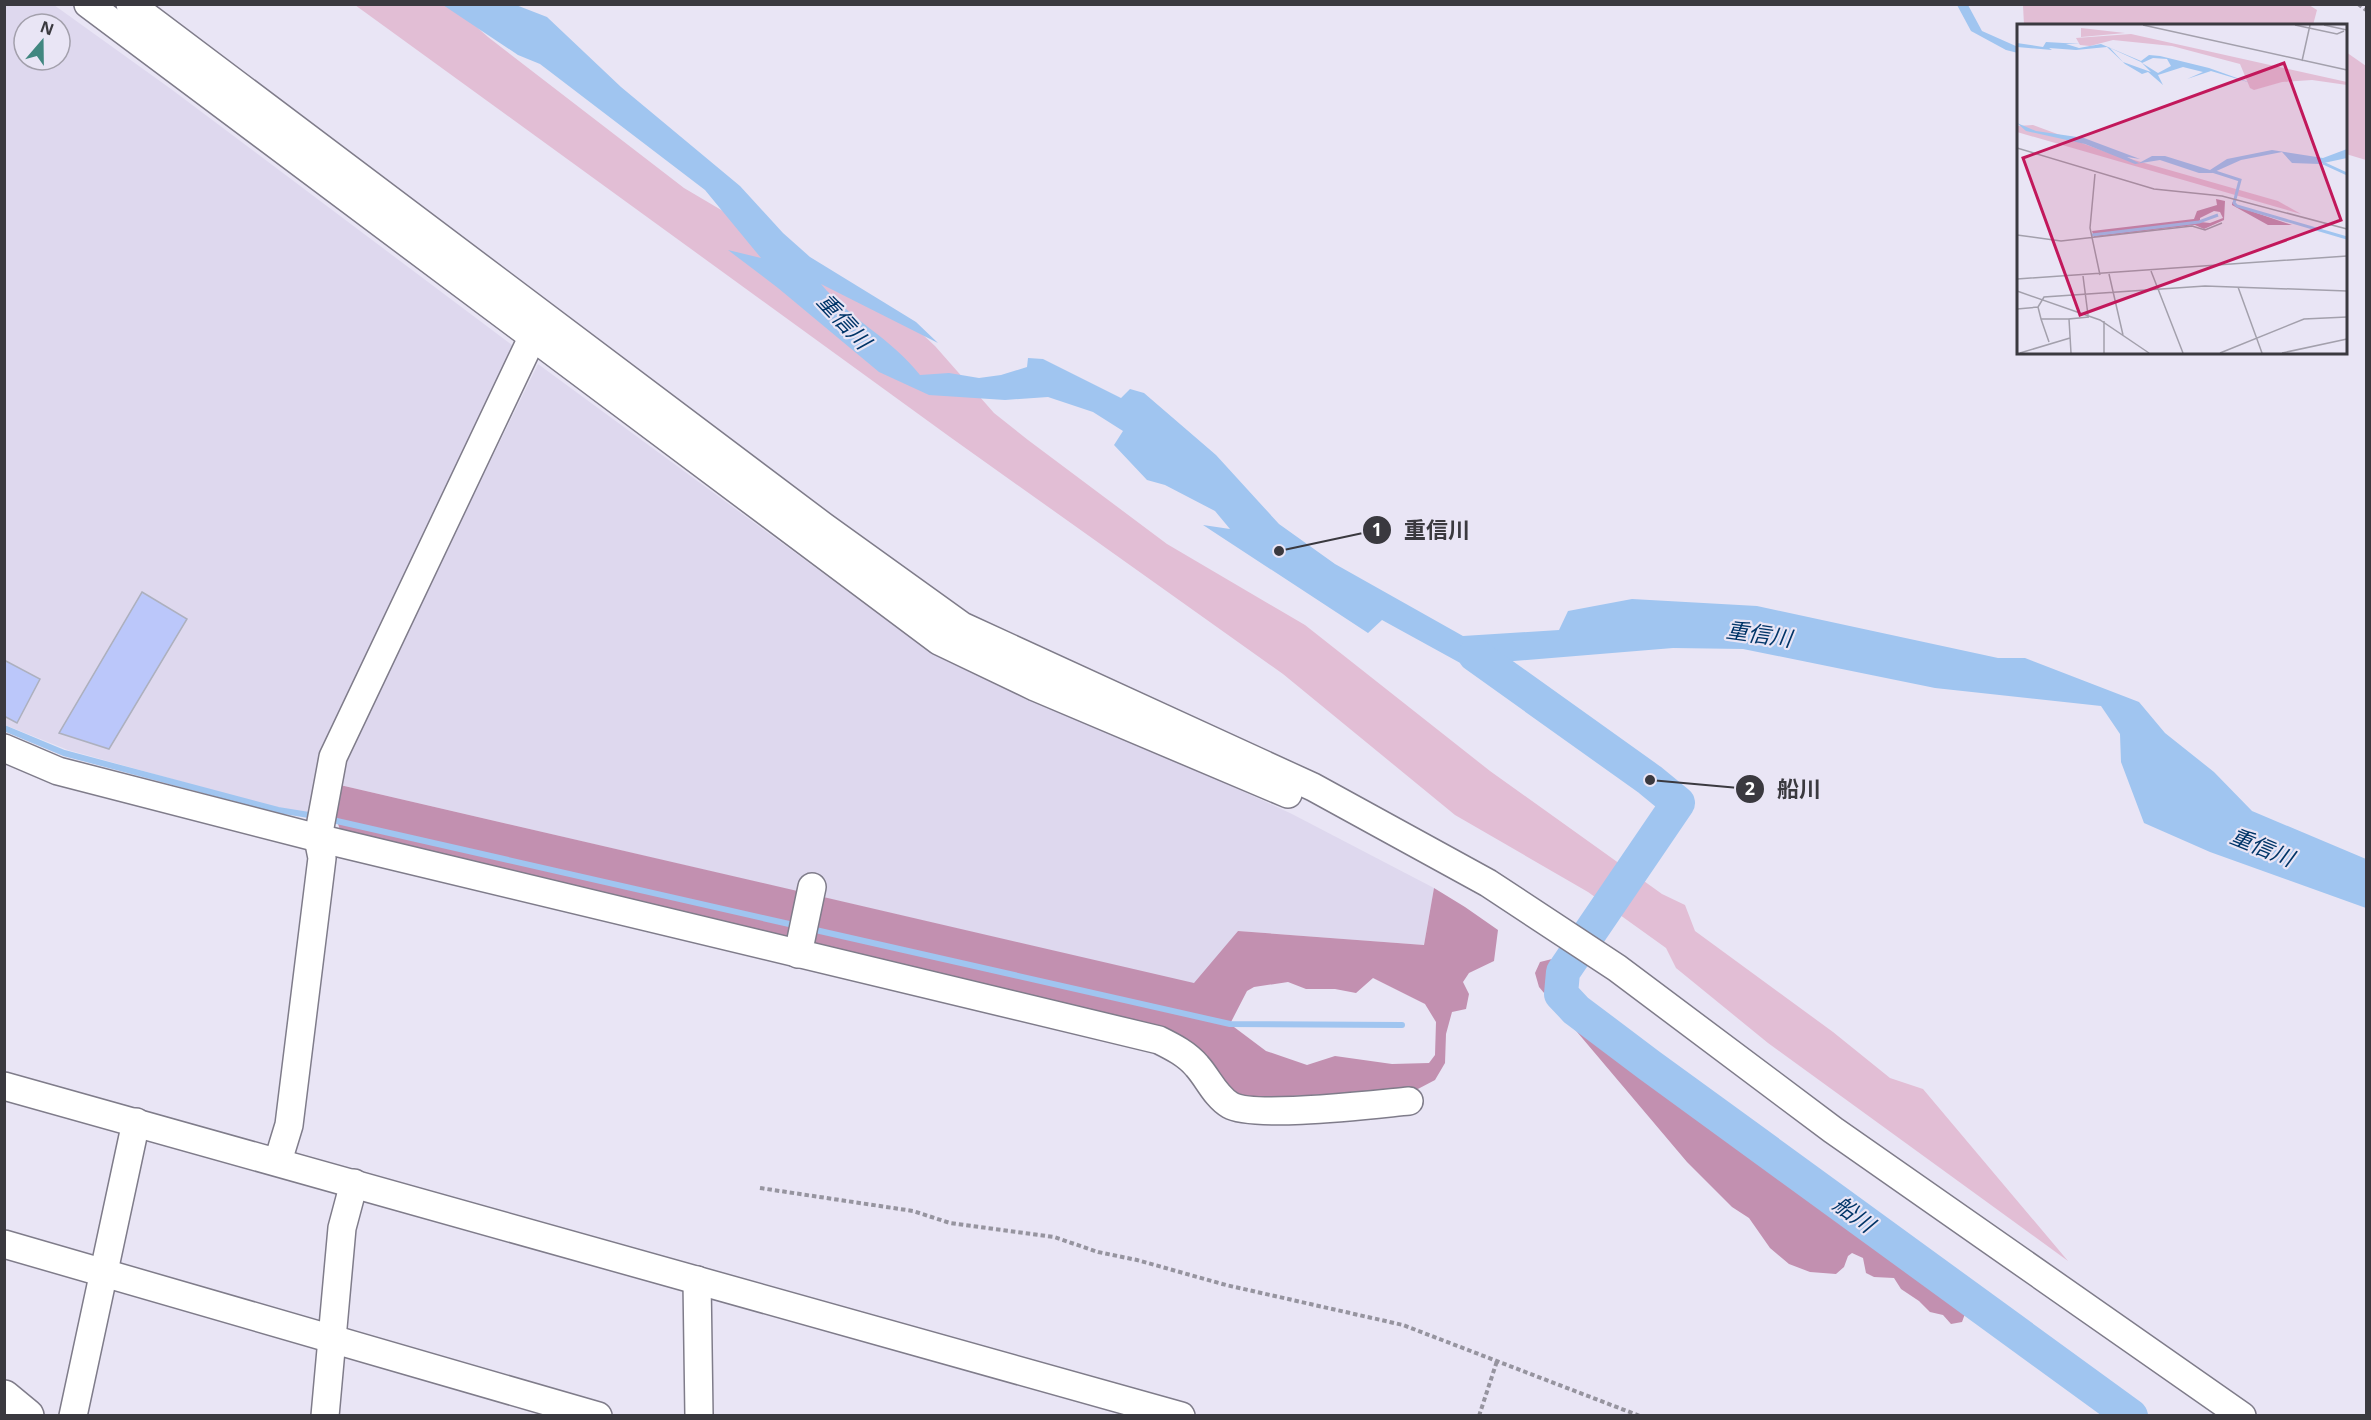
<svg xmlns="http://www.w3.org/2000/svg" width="2371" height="1420" viewBox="0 0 2371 1420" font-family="'Open Sans','Noto Sans JP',sans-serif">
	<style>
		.built { fill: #ded8ee; fill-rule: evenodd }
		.green { fill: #e2bed5 }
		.forest { fill: #c290b0; fill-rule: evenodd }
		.water { fill: #a0c5f0 }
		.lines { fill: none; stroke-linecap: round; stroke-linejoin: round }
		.stream { stroke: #a0c5f0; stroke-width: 6 }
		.river { stroke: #a0c5f0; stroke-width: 34 }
		.building { fill: #bbc7fa; stroke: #adb0be; stroke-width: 1.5 }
		.minor-casing { stroke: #7f7c8a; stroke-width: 30 }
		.major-casing { stroke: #7f7c8a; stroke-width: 36 }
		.path { stroke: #96949f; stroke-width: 4; stroke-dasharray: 4.5 3; stroke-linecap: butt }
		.minor { stroke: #fff; stroke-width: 27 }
		.major { stroke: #fff; stroke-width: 33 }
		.labels { text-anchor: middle; stroke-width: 4.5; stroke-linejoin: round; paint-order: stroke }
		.water-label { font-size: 22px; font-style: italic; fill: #003568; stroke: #e9e5f5 }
		.inset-river { fill: none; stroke: #a0c5f0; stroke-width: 3 }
		.inset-road { fill: none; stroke: #a3a0ac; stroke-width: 1.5 }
		.view { fill: #c2185b; fill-opacity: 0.15; stroke: #c2185b; stroke-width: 3 }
		.inset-edge { fill: none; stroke: #3a393f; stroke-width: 3 }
		.leader { fill: none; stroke: #3a393f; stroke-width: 2 }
		.callout-dot { fill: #3a393f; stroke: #e9e5f5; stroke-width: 2 }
		.mark-label { font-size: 18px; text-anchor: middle; font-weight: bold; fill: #fff }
		.callout-label { font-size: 22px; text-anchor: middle; font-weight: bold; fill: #3a393f; stroke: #e9e5f5; stroke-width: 4.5; stroke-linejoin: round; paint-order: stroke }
	</style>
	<rect width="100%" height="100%" fill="#e9e5f5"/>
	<g class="built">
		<path d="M 4,5 L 54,5 L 171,89 L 520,351 L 313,805 L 305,816 L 68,750 L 5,725 ZM 24,24 L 60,24 L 60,60 L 24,60 Z"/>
		<polygon points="538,364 914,640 1292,814 1434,888 1424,945 1238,931 1195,984 340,785 350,746"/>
	</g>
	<g class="green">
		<polygon points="355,5 452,5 488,37 684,188 906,319 935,346 994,413 1028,440 1167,544 1305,625 1490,771 1662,894 1685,905 1695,931 1833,1032 1890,1078 1923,1089 2068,1261 1768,1043 1676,968 1666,948 1588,892 1455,815 1283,674 950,437"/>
		<polygon points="2309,5 2317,10 2313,25 2024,25 2023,5"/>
		<polygon points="2346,52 2366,66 2366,160 2346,154"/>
	</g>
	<g class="forest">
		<path d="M 340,785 L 1194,983 L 1238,931 L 1424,945 L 1434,888 L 1465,907 L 1498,930 L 1494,961 L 1469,973 L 1463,982 L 1469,994 L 1466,1009 L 1452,1012 L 1446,1034 L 1445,1063 L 1435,1080 L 1416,1090 L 1248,1098 L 1236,1094 L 1201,1058 L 342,836 L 334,812 ZM 1373,978 L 1425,1004 L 1436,1022 L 1435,1055 L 1429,1063 L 1392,1064 L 1335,1056 L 1307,1065 L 1266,1051 L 1230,1024 L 1247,991 L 1254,987 L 1288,982 L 1306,989 L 1335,989 L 1356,993 Z"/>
		<path d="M 1552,959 L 1557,965 C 1556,984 1554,988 1565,1005 L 1661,1080 L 1963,1302 L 1966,1311 L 1962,1322 L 1951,1324 L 1943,1315 L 1930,1312 L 1919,1301 L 1901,1289 L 1894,1278 L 1874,1277 L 1866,1273 L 1863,1258 L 1852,1253 L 1848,1256 L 1844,1267 L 1836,1274 L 1810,1272 L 1789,1264 L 1770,1248 L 1749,1218 L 1732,1207 L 1687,1162 L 1539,987 L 1535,973 L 1540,962 Z"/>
	</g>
	<g class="water">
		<path d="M 443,5 L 516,5 L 547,17 L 621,87 L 740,186 L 783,233 L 810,257 L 916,322 L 938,343 L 821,284 C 850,319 892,339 920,375 L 949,373 L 979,378 L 1001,375 L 1027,367 L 1028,358 L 1043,359 L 1121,398 L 1130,389 L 1144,393 L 1216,455 L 1279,524 L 1335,564 L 1463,636 L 1559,630 L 1568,611 L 1632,599 L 1757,606 L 1998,658 L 2025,658 L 2139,702 L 2165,733 L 2214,772 L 2252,811 L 2366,859 L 2366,908 L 2210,852 L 2144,823 L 2121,762 L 2120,734 L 2101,706 L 1935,688 L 1743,649 L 1673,648 L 1502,662 L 1473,670 L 1382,620 L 1368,633 L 1203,525 L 1230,529 L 1215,511 L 1165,485 L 1147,480 L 1114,445 L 1123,431 L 1093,412 L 1048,397 L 1005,400 L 929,395 L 879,372 L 778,288 L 728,250 L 761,258 L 705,190 L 540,64 L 518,55 Z"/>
		<polygon points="1957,5 1968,5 1982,31 2018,47 2018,53 2006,50 1971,31"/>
	</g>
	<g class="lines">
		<g class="stream">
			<polyline points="4,728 64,753 278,810 315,816"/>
			<polyline points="328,819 798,926"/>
			<polyline points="811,929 1230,1024 1402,1025"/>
		</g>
		<polyline class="river" points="1475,655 1650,780 1678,803 1563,972 1561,994 1576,1010 1649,1065 2131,1416"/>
	</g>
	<g class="building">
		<polygon points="142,592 187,619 109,749 59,733"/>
		<polygon points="4,660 40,679 17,723 4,716"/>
	</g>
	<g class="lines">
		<g class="minor-casing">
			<g id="minor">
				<polyline points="88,4 939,641 1035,687 1288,794"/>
				<polyline points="130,4 823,526 962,626 1313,787 1488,883 1617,968 1833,1130 2242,1416"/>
				<path d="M 4,748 L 58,771 L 318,838 L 1159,1040 C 1173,1047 1187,1054 1197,1066 C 1208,1078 1215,1096 1230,1105 C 1254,1119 1376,1104 1409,1101"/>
				<polyline points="798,954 812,887"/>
				<polyline points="4,1086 1181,1416"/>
				<polyline points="278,1161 289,1125 322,858 318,838 333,757 532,338"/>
				<polyline points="4,1244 598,1416"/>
				<polyline points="697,1280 699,1416"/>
				<polyline points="73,1416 136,1122"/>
				<polyline points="325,1416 342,1228 354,1183"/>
			</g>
		</g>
		<g class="major-casing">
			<polyline id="major" points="4,1397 27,1416"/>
		</g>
		<g class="path">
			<polyline points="2358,4 2366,10"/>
			<polyline points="760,1188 913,1211 950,1223 1054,1237 1098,1252 1137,1260 1226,1285 1403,1325 1640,1416"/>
			<polyline points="1479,1416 1497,1361"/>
		</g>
		<use href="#minor" class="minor"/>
		<use href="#major" class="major"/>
	</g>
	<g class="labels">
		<g class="water-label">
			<text transform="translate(844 321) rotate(47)" y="8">重信川</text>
			<text transform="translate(1759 634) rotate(8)" y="8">重信川</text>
			<text transform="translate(2262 847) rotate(22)" y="8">重信川</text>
			<text transform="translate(1854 1214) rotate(36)" y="8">船川</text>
		</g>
	</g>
	<g transform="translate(2017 24)">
		<rect width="330" height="330" fill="#e9e5f5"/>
		<path d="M 64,4 L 108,9 L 64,13 ZM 114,10 L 330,58 L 330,61 L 295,56 L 265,58 L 237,66 L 233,64 L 223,40 L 155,22 L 96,16 L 73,22 L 63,21 L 59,14 ZM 16,101 L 89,128 L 261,177 L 284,190 L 0,108 L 0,102 Z" fill="#e2bed5"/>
		<path d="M 199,175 L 208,177 L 207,196 L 187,205 L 178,201 L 77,213 L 75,207 L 177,195 L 180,187 L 200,181 ZM 197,187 L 203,188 L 206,194 L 193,199 L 183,198 L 183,194 ZM 215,178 L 219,182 L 275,201 L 251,201 L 215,181 Z" fill="#c290b0" fill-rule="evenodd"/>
		<path d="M 29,18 L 64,20 L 49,20 L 62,24 L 84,20 L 124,37 L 132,31 L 143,32 L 192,44 L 234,59 L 194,47 L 170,55 L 186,48 L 166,43 L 141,51 L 146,61 L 131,48 L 125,50 L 108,40 L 90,23 L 59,26 L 32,24 L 35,26 L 0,23 L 0,19 L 26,23 ZM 93,24 L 124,38 L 134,48 L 106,38 ZM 136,34 L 150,35 L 154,42 L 141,49 L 125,39 ZM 0,99 L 19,107 L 67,114 L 123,135 L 110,133 L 122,139 L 135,132 L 148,132 L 193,146 L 210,135 L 255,126 L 306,134 L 330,125 L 330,134 L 302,140 L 275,139 L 265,128 L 224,136 L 195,149 L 182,149 L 143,136 L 118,140 L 68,120 L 9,107 Z" fill="#a0c5f0" fill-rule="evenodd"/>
		<path class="inset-river" d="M 306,139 L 330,150M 195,147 L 223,156 L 217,179 L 220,182 L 330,214M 75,211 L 182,198 L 201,191"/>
		<path class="inset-road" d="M 126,1 L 330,46M 278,1 L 320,10 L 327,7M 307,1 L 330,6M 285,37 L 293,1M 0,124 L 137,165 L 205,172 L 330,205M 78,150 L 73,204 L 83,251M 0,211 L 44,217 L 175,202 L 188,206 L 205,199M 134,247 L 166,329M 92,250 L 106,311M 66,252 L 71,291M 0,255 L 330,232M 221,263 L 245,329M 0,267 L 83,296 L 132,329M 21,283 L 27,273 L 188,262 L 330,267M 0,285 L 21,283 L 24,295 L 52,295M 24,295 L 32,318M 87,297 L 87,329M 3,329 L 53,314M 54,329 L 52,295 L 72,293M 203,329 L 287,295 L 330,293M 265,329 L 330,315"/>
		<path class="view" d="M 267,39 L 324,196 L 63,291 L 6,134 Z"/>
		<rect width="330" height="330" class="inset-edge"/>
	</g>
	<path class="leader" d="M1279 551L1377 530M1650 780L1750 789"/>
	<g class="callout-dot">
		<circle cx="1279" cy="551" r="6"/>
		<circle cx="1650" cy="780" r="6"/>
		<circle cx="1377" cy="530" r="15"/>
		<circle cx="1750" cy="789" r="15"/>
	</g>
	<g class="mark-label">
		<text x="1377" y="536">1</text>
		<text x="1750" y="795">2</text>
	</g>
	<g class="callout-label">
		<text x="1437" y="538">重信川</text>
		<text x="1799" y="797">船川</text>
	</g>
	<rect width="2371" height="1420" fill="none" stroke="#3a393f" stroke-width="12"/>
	<g transform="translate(42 42) rotate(20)"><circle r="28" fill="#e9e5f5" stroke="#a3a0ac" stroke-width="1.5"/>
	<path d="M0-4.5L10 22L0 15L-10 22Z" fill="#418780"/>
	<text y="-9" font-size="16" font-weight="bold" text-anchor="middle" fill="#3a393f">N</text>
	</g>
</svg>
